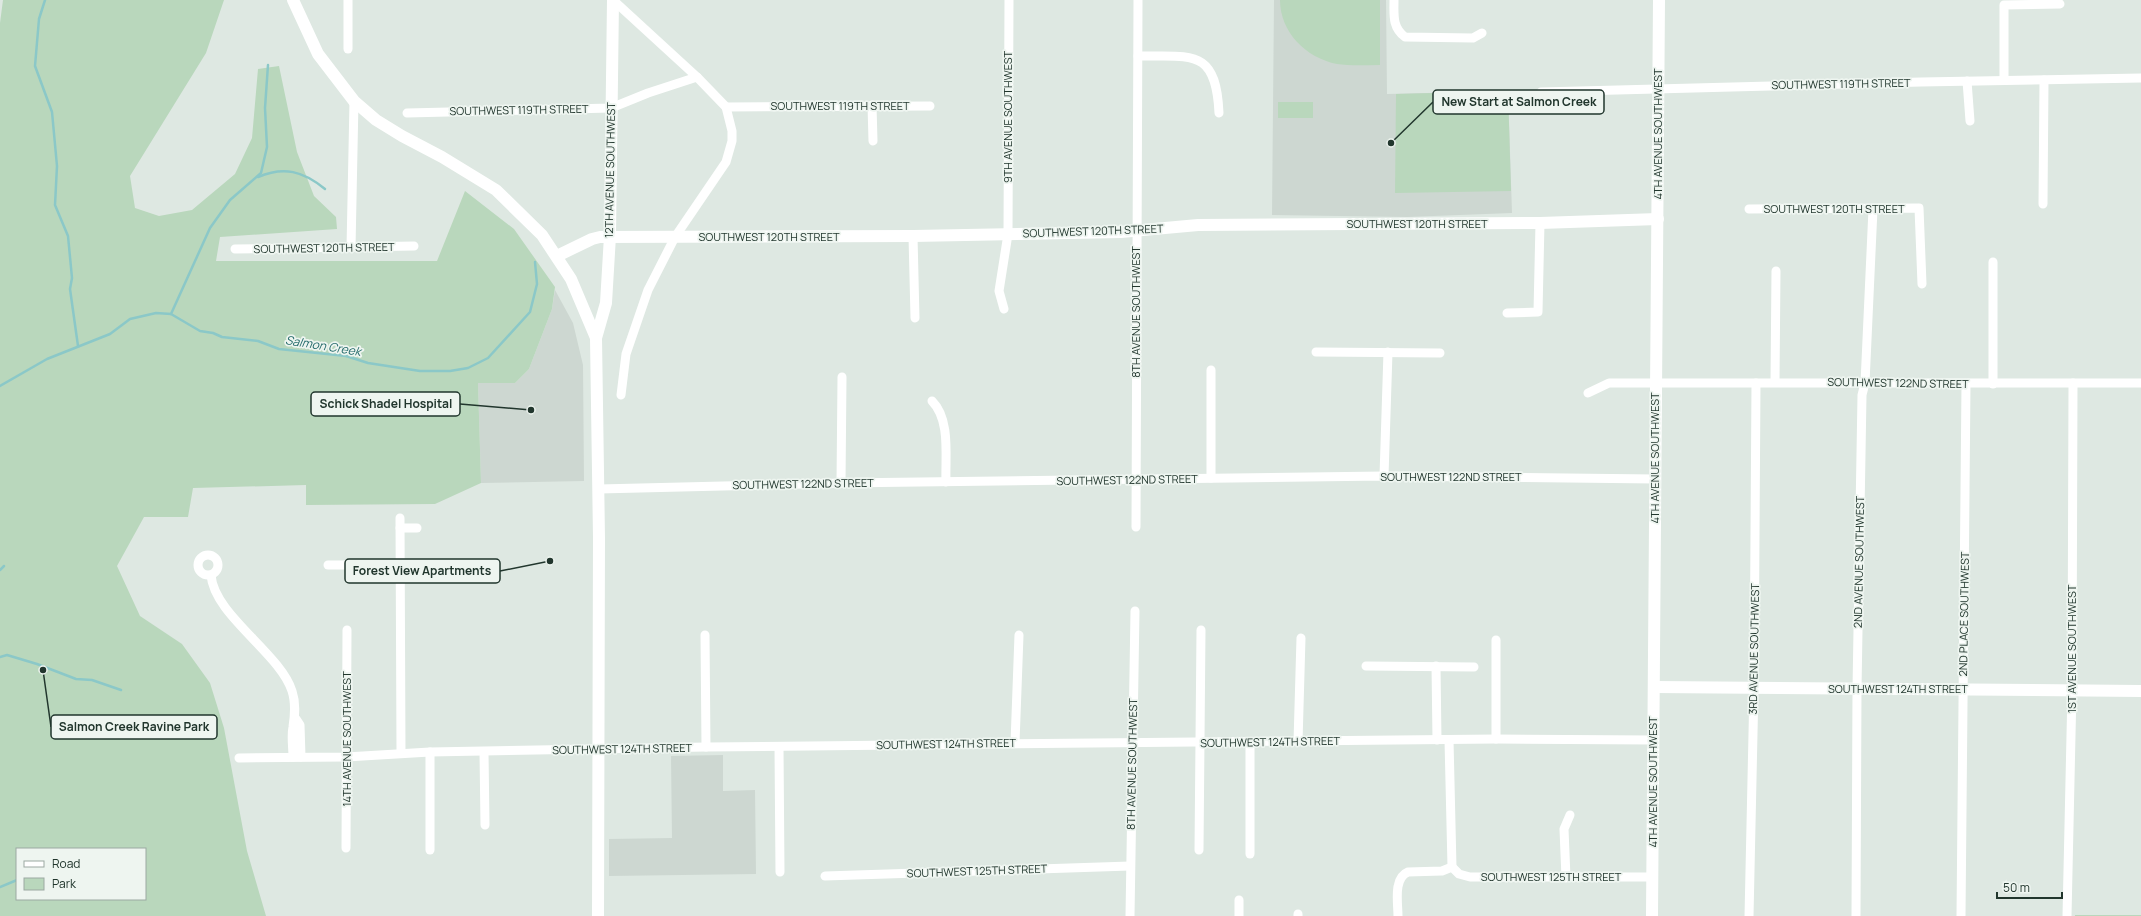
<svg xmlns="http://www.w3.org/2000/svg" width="2141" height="916" viewBox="0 0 2141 916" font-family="Manrope,sans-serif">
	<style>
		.built { fill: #cdd7d1 }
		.green { fill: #b9d7bc; fill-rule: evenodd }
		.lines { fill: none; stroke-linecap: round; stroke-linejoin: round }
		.stream { stroke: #8bc8c8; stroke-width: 2.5 }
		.street { stroke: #fff; stroke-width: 9 }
		.secondary { stroke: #fff; stroke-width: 12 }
		.labels { text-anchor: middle; stroke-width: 3.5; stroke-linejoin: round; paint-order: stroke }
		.street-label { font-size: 11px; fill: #21362d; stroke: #eef5f0 }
		.water-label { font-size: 12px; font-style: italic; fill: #236a6a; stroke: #eef5f0 }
		.leader { fill: none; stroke: #21362d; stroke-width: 1.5 }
		.callout-dot { fill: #21362d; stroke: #eef5f0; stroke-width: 1.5 }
		.callout { fill: #eef5f0; stroke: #21362d; stroke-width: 1.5 }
		.callout-label { font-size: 12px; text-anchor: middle; font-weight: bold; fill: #21362d }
	</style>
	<rect width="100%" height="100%" fill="#dee8e2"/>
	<g class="built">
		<polygon points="1274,0 1386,0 1387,94 1508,91 1512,213 1407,217 1272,215"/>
		<polygon points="555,290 573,323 583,365 584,481 481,483 478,383 515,383 529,369 552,309"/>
		<polygon points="723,755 723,791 755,790 756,874 609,876 609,839 672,838 671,756"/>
	</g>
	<g class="green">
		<path d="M 3,0 L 224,0 L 206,53 L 130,176 L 135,208 L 159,216 L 192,210 L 235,174 L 252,138 L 258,69 L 279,66 L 297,152 L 314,196 L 336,217 L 337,229 L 220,237 L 216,261 L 437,261 L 465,191 L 514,229 L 555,287 L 552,309 L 529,369 L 515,383 L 478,383 L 481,483 L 435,504 L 306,505 L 306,485 L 193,488 L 188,517 L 144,517 L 117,566 L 140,616 L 182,644 L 210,683 L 224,728 L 247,851 L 266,916 L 0,916 L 0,23 ZM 17,849 L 145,849 L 145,899 L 17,899 Z"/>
		<path d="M 1280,0 L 1380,0 L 1380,65 C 1366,65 1350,66 1337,64 C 1306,58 1280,32 1280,0 Z"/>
		<polygon points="1508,91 1511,191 1395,193 1396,94"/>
		<rect x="1278" y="102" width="35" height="16"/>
		<rect x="2075" y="915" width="66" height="1"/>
	</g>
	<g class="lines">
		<g class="stream">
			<polyline points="45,0 39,19 35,66 52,112 57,166 55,205 68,236 72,278 70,289 78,346"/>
			<path d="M 258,177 C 284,166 303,171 325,189"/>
			<polyline points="171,314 210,228 230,200 261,173 267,147 265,108 268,65"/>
			<polyline points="0,386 47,359 110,334 130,319 156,313 171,314 200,331 213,333 222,337 258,341 279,349 346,356 368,363 420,371 450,371 468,368 488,358 530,312 537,284 535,262"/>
			<polyline points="0,570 4,566"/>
			<polyline points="0,657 7,655 37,664 76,679 92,680 121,690"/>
			<polyline points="0,887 17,880"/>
		</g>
		<g class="street">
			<polyline points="613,0 697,77 726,107 732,131 732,141 726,162 675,237 648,290 626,354 621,395"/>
			<path d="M 1394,0 C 1394,15 1392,27 1405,37 L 1473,38 L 1482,33"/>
			<polyline points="348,49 348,0"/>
			<path d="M 1138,56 C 1191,57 1216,47 1219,113"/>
			<polyline points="2004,80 2004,5 2060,4"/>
			<polyline points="1967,81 1970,121"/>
			<polyline points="1541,92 1921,82 2141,78"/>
			<polyline points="872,105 873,141"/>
			<polyline points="726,107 930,106"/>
			<polyline points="407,113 611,108 648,93 697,77"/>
			<polyline points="2043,204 2044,80"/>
			<polyline points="1749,209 1919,208 1922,284"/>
			<polyline points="913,236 915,318"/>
			<polyline points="351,248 354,101"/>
			<polyline points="235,249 414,246"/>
			<polyline points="1993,262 1993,384"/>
			<polyline points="1004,309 999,291 1008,234 1009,0"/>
			<polyline points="1507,313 1538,312 1540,223"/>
			<polyline points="1316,352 1440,353"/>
			<polyline points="1211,370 1211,478"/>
			<polyline points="1775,381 1776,271"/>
			<polyline points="1588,393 1609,383 2141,383"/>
			<path d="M 932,401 C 951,420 945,457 946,482"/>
			<polyline points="1384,476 1388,352"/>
			<polyline points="841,483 842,377"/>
			<polyline points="599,489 841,483 1384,476 1655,479"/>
			<polyline points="400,518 401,753"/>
			<polyline points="1136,527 1138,0"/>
			<polyline points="400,528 417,528"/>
			<circle cx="208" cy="565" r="10"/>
			<polyline points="328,565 400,565"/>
			<path d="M 211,575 C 214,615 280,653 292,691 C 296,703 295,714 293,727 C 291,736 293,748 293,757"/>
			<polyline points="705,635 706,747"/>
			<polyline points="1496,640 1496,739"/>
			<polyline points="1366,666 1474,667"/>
			<polyline points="1436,666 1437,740"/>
			<polyline points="296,719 300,725 301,757"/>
			<polyline points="1449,740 1452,867"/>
			<polyline points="1298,742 1301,638"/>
			<polyline points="1015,743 1019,635"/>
			<polyline points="779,747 780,872"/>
			<polyline points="484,752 485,825"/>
			<polyline points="239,758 346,757 430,752 706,747 1496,739 1653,740"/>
			<polyline points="346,848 347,630"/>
			<polyline points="430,850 430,752"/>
			<polyline points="1199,850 1201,630"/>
			<polyline points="1250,854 1250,743"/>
			<polyline points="1452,867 1459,874 1470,877 1653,877"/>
			<polyline points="825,876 1130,866"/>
			<polyline points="1566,878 1564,829 1570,815"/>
			<polyline points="1130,916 1135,611"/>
			<polyline points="1239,916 1239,900"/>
			<polyline points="1298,916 1298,914"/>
			<path d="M 1398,916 C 1398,903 1393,878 1408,872 L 1442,871 L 1452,867"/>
			<polyline points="1749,916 1754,688 1756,383"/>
			<polyline points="1856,916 1857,689 1862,395 1865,383 1873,209"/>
			<polyline points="1961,916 1966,384"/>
			<polyline points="2067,916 2072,690 2073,383"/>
		</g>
		<g class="secondary">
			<polyline points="293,0 318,54 354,101 376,120 402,136 442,157 496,190 542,235 571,279 596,338 599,538 598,916"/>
			<polyline points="557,256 592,239 600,237 913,236 1121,232 1198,225 1540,223 1658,219"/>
			<polyline points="596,338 606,303 610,236 613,0"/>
			<polyline points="1654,687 2141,691"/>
			<polyline points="1652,916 1659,0"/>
		</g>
	</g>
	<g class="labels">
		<g class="street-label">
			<text transform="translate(1841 84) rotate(-1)" y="4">SOUTHWEST 119TH STREET</text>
			<text x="840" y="110">SOUTHWEST 119TH STREET</text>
			<text transform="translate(519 110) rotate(-1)" y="4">SOUTHWEST 119TH STREET</text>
			<text transform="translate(1008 117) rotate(-90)" y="4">9TH AVENUE SOUTHWEST</text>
			<text transform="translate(1658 134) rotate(-90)" y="4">4TH AVENUE SOUTHWEST</text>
			<text transform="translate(610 170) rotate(-89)" y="4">12TH AVENUE SOUTHWEST</text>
			<text x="1834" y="213">SOUTHWEST 120TH STREET</text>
			<text x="1417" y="228">SOUTHWEST 120TH STREET</text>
			<text transform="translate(1093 231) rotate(-2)" y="4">SOUTHWEST 120TH STREET</text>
			<text x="769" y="241">SOUTHWEST 120TH STREET</text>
			<text transform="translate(324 248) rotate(-1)" y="4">SOUTHWEST 120TH STREET</text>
			<text transform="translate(1136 312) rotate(-90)" y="4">8TH AVENUE SOUTHWEST</text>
			<text transform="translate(1898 383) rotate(1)" y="4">SOUTHWEST 122ND STREET</text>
			<text transform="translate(1655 458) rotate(-90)" y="4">4TH AVENUE SOUTHWEST</text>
			<text x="1451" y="481">SOUTHWEST 122ND STREET</text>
			<text transform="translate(1127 480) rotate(-1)" y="4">SOUTHWEST 122ND STREET</text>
			<text transform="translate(803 484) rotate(-1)" y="4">SOUTHWEST 122ND STREET</text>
			<text transform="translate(1859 562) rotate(-89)" y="4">2ND AVENUE SOUTHWEST</text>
			<text transform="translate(1964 614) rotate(-89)" y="4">2ND PLACE SOUTHWEST</text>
			<text transform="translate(1754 649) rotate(-89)" y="4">3RD AVENUE SOUTHWEST</text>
			<text transform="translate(2072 649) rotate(-90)" y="4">1ST AVENUE SOUTHWEST</text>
			<text x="1898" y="693">SOUTHWEST 124TH STREET</text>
			<text transform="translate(347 739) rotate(-90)" y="4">14TH AVENUE SOUTHWEST</text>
			<text transform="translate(1270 742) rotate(-1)" y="4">SOUTHWEST 124TH STREET</text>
			<text transform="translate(946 744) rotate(-1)" y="4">SOUTHWEST 124TH STREET</text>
			<text transform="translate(622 749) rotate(-1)" y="4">SOUTHWEST 124TH STREET</text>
			<text transform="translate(1132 764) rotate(-89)" y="4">8TH AVENUE SOUTHWEST</text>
			<text transform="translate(1653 782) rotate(-90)" y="4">4TH AVENUE SOUTHWEST</text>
			<text transform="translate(977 871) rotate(-2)" y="4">SOUTHWEST 125TH STREET</text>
			<text x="1551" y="881">SOUTHWEST 125TH STREET</text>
		</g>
		<g class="water-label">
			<text transform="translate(323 346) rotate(9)" y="4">Salmon Creek</text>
		</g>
	</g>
	<path class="leader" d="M1391 143L1433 102M531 410L460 404M550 561L500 571M43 670L51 727"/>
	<g class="callout-dot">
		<circle cx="1391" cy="143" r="4"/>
		<circle cx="531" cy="410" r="4"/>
		<circle cx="550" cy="561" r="4"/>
		<circle cx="43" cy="670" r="4"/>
	</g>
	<g class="callout">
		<rect x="1433" y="90" width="171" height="24" rx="4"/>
		<rect x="311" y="392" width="149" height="24" rx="4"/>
		<rect x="345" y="559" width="155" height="24" rx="4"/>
		<rect x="51" y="715" width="166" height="24" rx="4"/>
	</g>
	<g class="callout-label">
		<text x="1519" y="106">New Start at Salmon Creek</text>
		<text x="386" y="408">Schick Shadel Hospital</text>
		<text x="422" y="575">Forest View Apartments</text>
		<text x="134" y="731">Salmon Creek Ravine Park</text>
	</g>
	<rect x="16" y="848" width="130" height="52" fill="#eef5f0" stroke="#9ca9a2"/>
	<rect x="24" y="861" width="20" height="6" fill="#ffffff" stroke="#9ca9a2"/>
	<text x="52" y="868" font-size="12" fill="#21362d">Road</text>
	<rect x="24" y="878" width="20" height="12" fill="#b9d7bc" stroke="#9ca9a2"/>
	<text x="52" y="888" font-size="12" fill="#21362d">Park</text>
	<path d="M1997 892v6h65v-6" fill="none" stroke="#21362d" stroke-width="2"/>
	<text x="2003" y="892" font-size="12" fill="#21362d" stroke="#eef5f0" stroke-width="3" paint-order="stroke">50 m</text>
</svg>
